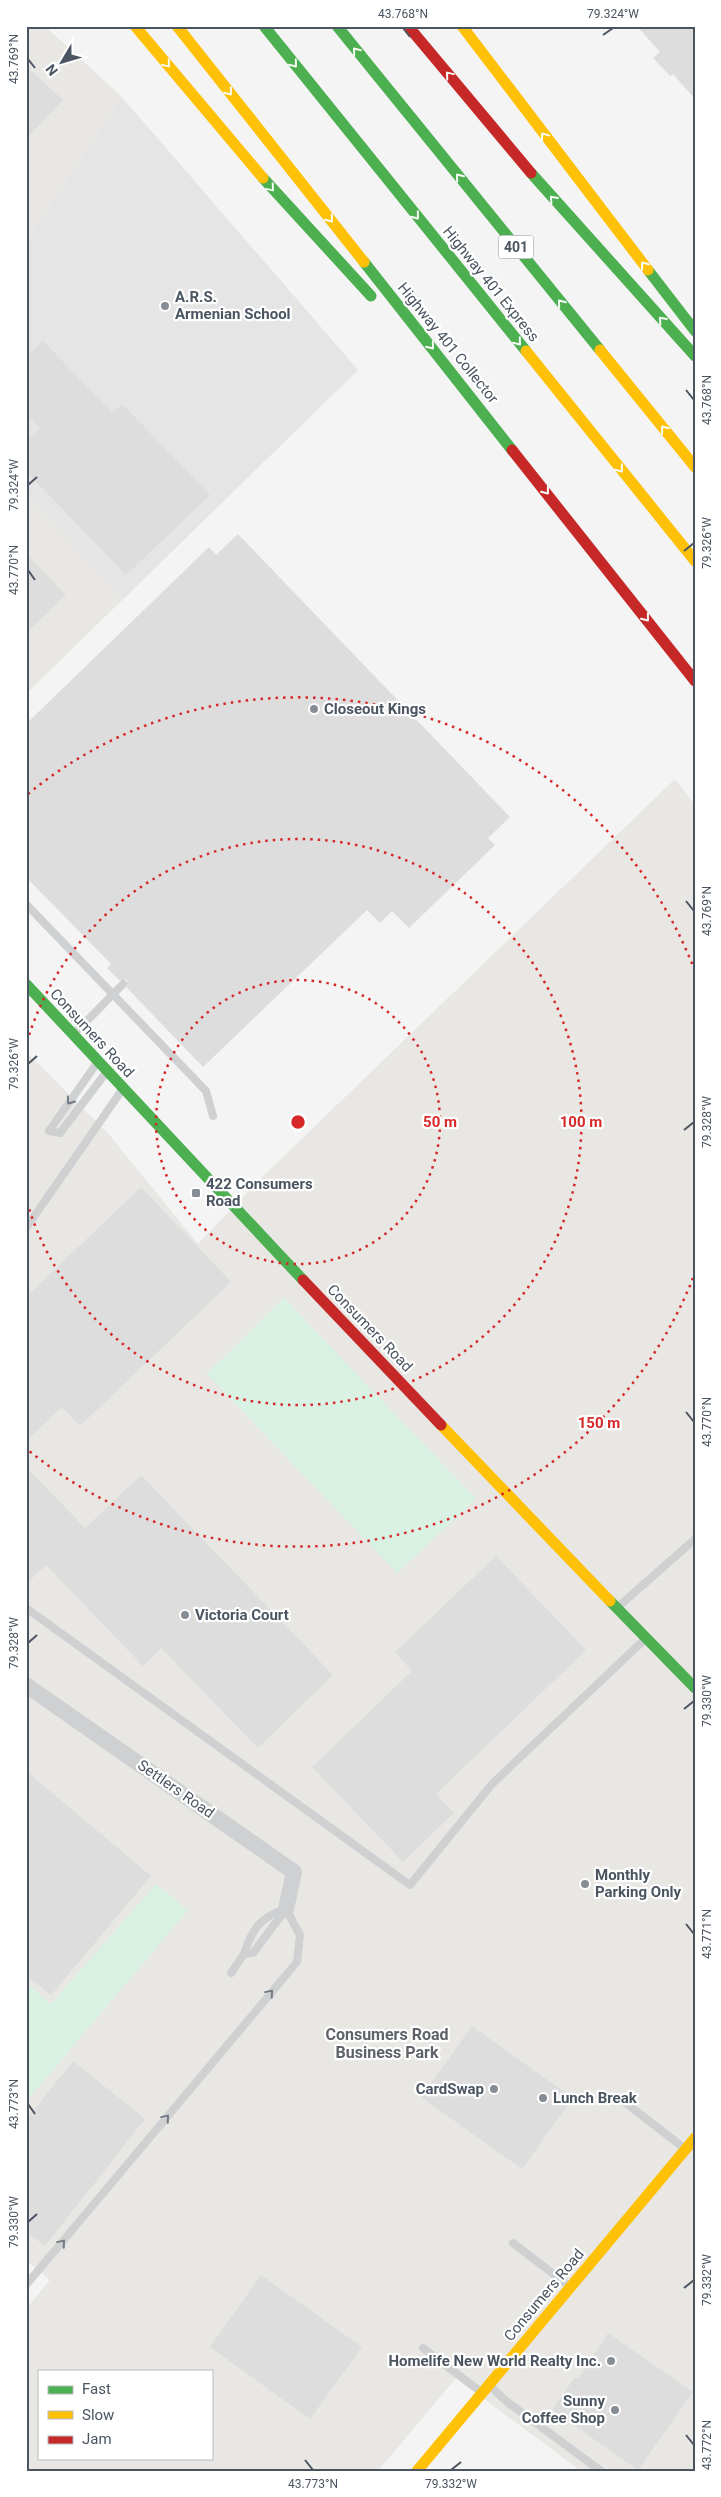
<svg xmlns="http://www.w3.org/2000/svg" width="721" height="2497" viewBox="0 0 721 2497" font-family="Roboto,sans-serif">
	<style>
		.commercial { fill: #e8e7e3; fill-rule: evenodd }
		.education { fill: #e6e5e6 }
		.green { fill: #daf2e4 }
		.building { fill: #ddddde }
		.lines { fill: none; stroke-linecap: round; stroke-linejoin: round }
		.lane { stroke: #ced0d2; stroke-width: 8 }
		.street { stroke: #ced0d2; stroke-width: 16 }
		.fast { stroke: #4caf50; stroke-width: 11 }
		.slow { stroke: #ffc107; stroke-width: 11 }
		.jam { stroke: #c62828; stroke-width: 11 }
		.oneway { stroke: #f6fbf6 }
		.oneway2 { stroke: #727a83 }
		.ticks { fill: none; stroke: #4a5561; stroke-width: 2 }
		.ring { fill: none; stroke: #d62828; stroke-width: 2.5; stroke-dasharray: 2.5 5 }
		.poi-dot { fill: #868d94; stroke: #fff; stroke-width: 2 }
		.labels { text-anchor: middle; stroke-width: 4.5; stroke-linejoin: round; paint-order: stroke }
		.shield { fill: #fff; stroke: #808890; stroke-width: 1 }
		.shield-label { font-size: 14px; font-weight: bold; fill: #4a5561 }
		.street-label { font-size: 15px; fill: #4a5561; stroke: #fff }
		.poi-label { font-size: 15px; font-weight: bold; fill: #4a5561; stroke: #fff; text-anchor: start }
		.neighbourhood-label { font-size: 16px; font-weight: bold; fill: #5f6368; stroke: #fff }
		.centre { fill: #d62828; stroke: #fff; stroke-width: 2.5 }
		.ring-label { font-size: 15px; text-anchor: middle; font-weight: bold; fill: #d62828; stroke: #fff; stroke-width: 4.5; stroke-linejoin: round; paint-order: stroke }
		.neatline { fill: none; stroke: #4a5561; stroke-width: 2 }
		.ticks-label { font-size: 12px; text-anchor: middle; fill: #4a5561 }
	</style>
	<rect width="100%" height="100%" fill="#f4f4f4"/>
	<g class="commercial">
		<polygon points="26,26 45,26 121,96 358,370 26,694"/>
		<path d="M 675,779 L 695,805 L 695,2471 L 581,2471 L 456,2378 L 378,2471 L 26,2471 L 26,2309 L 50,2280 L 26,2260 L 26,1052 L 107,1132 L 198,1244 L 256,1183 ZM 39,2371 L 211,2371 L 211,2458 L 39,2458 Z"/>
	</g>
	<polygon class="education" points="122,98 358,370 123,599 26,495 26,242"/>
	<g class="green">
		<polygon points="284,1298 476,1499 397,1573 207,1374"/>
		<polygon points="156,1884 188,1910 26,2102 26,1982 51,2004"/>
	</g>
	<g class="building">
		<polygon points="637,26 695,26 695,99 673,74 670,76 653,58 660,52"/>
		<polygon points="26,66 63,100 26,139"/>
		<polygon points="43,341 112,413 122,404 210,495 126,575 26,471 26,441 40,428 26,414 26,357"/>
		<polygon points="238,534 510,817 488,838 495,845 409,928 392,911 380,923 367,910 203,1067 127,988 127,980 119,980 107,968 111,964 26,877 26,724 209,547 216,555"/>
		<polygon points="26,554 66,595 26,633"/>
		<polygon points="141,1187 231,1282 80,1426 62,1407 26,1441 26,1297"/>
		<polygon points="26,1467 85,1528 141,1475 333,1675 258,1748 161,1648 143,1666 46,1565 26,1584"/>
		<polygon points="496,1556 586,1650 436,1794 454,1813 403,1862 312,1767 412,1671 395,1652"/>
		<polygon points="26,1771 151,1876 51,1995 26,1975"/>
		<polygon points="472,2026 573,2098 522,2169 421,2097"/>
		<polygon points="73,2061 145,2119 45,2246 26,2231 26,2120"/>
		<polygon points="261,2275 362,2347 310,2419 210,2347"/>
		<polygon points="608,2333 693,2392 638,2470 552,2410 575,2377 578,2379"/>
	</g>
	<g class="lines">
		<g class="lane">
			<polyline points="26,904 206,1091 213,1116"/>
			<polyline points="75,1033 123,984"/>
			<polyline points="97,1063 49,1131 60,1133 105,1074"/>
			<polyline points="26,1228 122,1090"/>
			<polyline points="618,1607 695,1539"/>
			<polyline points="26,1608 410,1885 492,1784 644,1640"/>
			<path d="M 286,1909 L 253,1953 L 244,1954 C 252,1929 260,1917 286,1909 Z"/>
			<polyline points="231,1973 244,1954"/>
			<polyline points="622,2100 684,2148"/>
			<polyline points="513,2243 569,2286"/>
			<polyline points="26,2285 297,1962 300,1935 286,1909"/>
			<polyline points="423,2348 481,2392"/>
			<polyline points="491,2387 506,2401 601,2471"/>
		</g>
		<polyline class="street" points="26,1685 294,1872 286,1909"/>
		<g class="fast">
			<polyline points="264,26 526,351"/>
			<polyline points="337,26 600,350"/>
			<polyline points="531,173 695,356"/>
			<polyline points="263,178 371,296"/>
			<polyline points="364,262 512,450"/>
			<polyline points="648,270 695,331"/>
			<polyline points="26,984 303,1280"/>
			<polyline points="610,1601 695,1688"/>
		</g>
		<g class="slow">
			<polyline points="135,26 263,178"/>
			<polyline points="177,26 364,262"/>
			<polyline points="462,26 648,270"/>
			<polyline points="600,350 695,467"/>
			<polyline points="526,351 695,561"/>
			<polyline points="441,1425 610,1601"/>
			<polyline points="417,2471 695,2138"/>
		</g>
		<g class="jam">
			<polyline points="408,26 531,173"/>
			<polyline points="512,450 695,681"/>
			<polyline points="303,1280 441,1425"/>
		</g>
	</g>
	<defs><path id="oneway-chevron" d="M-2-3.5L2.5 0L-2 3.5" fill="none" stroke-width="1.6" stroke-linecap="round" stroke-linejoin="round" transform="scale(1.25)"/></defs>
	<g class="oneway">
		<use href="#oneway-chevron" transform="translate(356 51) rotate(-129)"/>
		<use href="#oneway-chevron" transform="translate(167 64) rotate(50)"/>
		<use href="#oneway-chevron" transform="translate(294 64) rotate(51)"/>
		<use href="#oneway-chevron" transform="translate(449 75) rotate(-130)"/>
		<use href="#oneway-chevron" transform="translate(229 92) rotate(51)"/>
		<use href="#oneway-chevron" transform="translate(544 136) rotate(-127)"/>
		<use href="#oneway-chevron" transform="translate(459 177) rotate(-129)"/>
		<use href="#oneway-chevron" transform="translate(271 188) rotate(50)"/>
		<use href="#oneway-chevron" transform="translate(553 199) rotate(-132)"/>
		<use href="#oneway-chevron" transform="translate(416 216) rotate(51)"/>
		<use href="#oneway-chevron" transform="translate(330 219) rotate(51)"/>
		<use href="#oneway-chevron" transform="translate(644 265) rotate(-128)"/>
		<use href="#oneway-chevron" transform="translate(561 303) rotate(-129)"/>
		<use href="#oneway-chevron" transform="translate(662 320) rotate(-132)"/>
		<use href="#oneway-chevron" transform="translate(518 342) rotate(51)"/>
		<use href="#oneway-chevron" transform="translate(431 346) rotate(51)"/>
		<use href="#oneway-chevron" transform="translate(664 429) rotate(-129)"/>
		<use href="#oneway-chevron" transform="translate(620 469) rotate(51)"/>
		<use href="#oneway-chevron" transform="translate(546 491) rotate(52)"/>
		<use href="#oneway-chevron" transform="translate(646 618) rotate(52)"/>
	</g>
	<g class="oneway2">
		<use href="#oneway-chevron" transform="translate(70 1101) rotate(125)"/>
		<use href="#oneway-chevron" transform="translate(270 1993) rotate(-50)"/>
		<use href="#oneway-chevron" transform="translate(166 2118) rotate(-50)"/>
		<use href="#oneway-chevron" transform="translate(62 2243) rotate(-50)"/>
	</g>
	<path class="ticks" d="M 403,28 L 410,37M 603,35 L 613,28M 28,59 L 35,68M 686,390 L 694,400M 28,485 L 37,477M 684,551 L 694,543M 28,570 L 35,580M 686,901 L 694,911M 28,1064 L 37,1056M 684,1130 L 694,1122M 686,1412 L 694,1422M 28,1643 L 37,1635M 684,1709 L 694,1701M 686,1924 L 694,1934M 28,2104 L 35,2114M 28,2222 L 37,2214M 684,2288 L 694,2280M 686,2435 L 694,2445M 305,2460 L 313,2470M 451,2470 L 461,2462"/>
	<g class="ring">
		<circle cx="298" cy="1122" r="142"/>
		<path d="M27 1042A283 283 0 1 1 27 1202"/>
		<path d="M693 1278A425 425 0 0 1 28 1450M28 794A425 425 0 0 1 693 966"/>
	</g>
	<g class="poi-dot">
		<circle cx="165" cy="306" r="5"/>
		<circle cx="314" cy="709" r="5"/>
		<rect x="191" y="1188" width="10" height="10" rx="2.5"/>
		<circle cx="185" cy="1615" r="5"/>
		<circle cx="585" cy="1884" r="5"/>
		<circle cx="494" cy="2089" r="5"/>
		<circle cx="543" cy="2098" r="5"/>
		<circle cx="611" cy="2361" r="5"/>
		<circle cx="615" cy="2410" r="5"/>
	</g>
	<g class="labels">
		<rect class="shield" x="498.5" y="235.5" width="35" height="23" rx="4"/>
		<g class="shield-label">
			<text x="516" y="252">401</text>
		</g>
		<g class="street-label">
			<text transform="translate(491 284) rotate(51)" y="5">Highway 401 Express</text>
			<text transform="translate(448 343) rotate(51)" y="5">Highway 401 Collector</text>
			<text transform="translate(92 1033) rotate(47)" y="5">Consumers Road</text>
			<text transform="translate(370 1328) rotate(46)" y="5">Consumers Road</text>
			<text transform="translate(176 1789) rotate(35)" y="5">Settlers Road</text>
			<text transform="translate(544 2295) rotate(-50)" y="5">Consumers Road</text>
		</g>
		<g class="poi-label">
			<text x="175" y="302">A.R.S.<tspan x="175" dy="17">Armenian School</tspan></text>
			<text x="324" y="714">Closeout Kings</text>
			<text x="206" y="1189">422 Consumers<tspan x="206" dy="17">Road</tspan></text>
			<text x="195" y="1620">Victoria Court</text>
			<text x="595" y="1880">Monthly<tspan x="595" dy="17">Parking Only</tspan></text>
			<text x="484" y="2094" text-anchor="end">CardSwap</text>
			<text x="553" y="2103">Lunch Break</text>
			<text x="601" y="2366" text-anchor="end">Homelife New World Realty Inc.</text>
			<text x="605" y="2406" text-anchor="end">Sunny<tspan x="605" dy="17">Coffee Shop</tspan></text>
		</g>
		<g class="neighbourhood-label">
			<text x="387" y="2040">Consumers Road<tspan x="387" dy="18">Business Park</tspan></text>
		</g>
	</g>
	<circle cx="298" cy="1122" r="8" class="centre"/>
	<g class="ring-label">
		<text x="440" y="1127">50 m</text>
		<text x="581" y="1127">100 m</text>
		<text x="599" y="1428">150 m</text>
	</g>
	<rect width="721" height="2497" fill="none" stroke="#ffffff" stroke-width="55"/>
	<rect x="38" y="2370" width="175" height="90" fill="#ffffff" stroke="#b7bbc0"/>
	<rect x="48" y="2386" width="25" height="8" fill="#4caf50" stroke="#b7bbc0"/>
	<text x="82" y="2394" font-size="15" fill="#4a5561">Fast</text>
	<rect x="48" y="2411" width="25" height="8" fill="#ffc107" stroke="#b7bbc0"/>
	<text x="82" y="2420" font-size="15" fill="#4a5561">Slow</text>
	<rect x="48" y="2436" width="25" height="8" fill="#c62828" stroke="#b7bbc0"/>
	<text x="82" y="2444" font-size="15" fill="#4a5561">Jam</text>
	<g transform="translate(62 62) rotate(232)" stroke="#ffffff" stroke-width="4" paint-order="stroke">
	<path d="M0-4L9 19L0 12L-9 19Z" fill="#4a5561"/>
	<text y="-8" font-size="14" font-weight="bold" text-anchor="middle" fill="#4a5561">N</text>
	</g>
	<rect x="28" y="28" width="666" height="2442" class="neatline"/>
	<g class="ticks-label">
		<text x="403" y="18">43.768°N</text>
		<text x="613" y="18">79.324°W</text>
		<text transform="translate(14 59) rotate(-90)" y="4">43.769°N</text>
		<text transform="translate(707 400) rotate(-90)" y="4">43.768°N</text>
		<text transform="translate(14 485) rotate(-90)" y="4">79.324°W</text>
		<text transform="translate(707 543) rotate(-90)" y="4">79.326°W</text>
		<text transform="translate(14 570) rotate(-90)" y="4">43.770°N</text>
		<text transform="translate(707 911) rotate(-90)" y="4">43.769°N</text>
		<text transform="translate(14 1064) rotate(-90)" y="4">79.326°W</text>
		<text transform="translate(707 1122) rotate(-90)" y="4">79.328°W</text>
		<text transform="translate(707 1422) rotate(-90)" y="4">43.770°N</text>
		<text transform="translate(14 1643) rotate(-90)" y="4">79.328°W</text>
		<text transform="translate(707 1701) rotate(-90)" y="4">79.330°W</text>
		<text transform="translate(707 1934) rotate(-90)" y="4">43.771°N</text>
		<text transform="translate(14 2104) rotate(-90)" y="4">43.773°N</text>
		<text transform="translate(14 2222) rotate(-90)" y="4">79.330°W</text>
		<text transform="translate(707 2280) rotate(-90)" y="4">79.332°W</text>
		<text transform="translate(707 2445) rotate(-90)" y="4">43.772°N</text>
		<text x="313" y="2488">43.773°N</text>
		<text x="451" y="2488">79.332°W</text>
	</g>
</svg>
